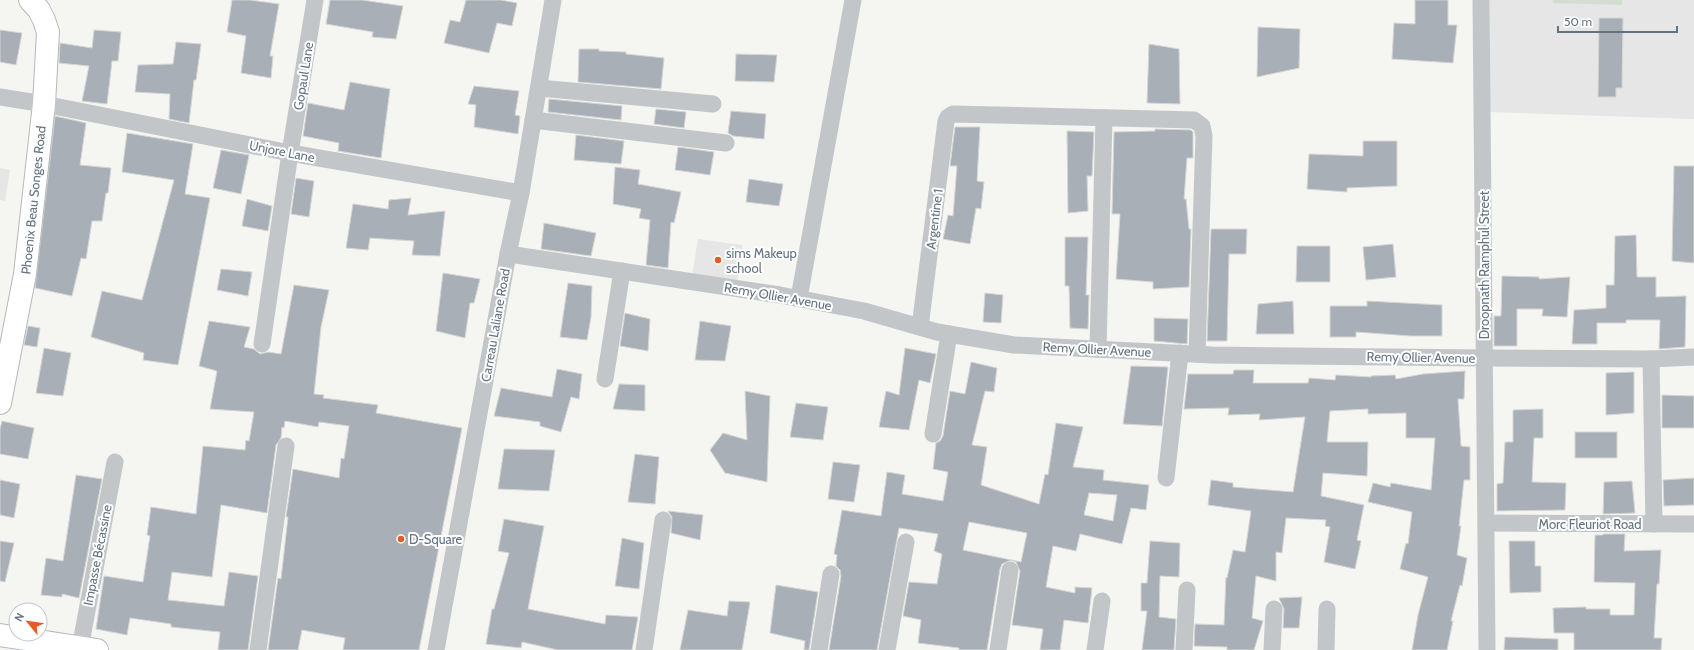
<svg xmlns="http://www.w3.org/2000/svg" width="1694" height="650" viewBox="0 0 1694 650" font-family="Cabin,sans-serif">
	<style>
		.built { fill: #e5e6e5 }
		.green { fill: #d5dcd2 }
		.building { fill: #a8afb6; stroke: #d6d6d4; fill-rule: evenodd }
		.lines { fill: none; stroke-linecap: round; stroke-linejoin: round }
		.secondary-casing { stroke: #b4b9be; stroke-width: 24 }
		.street { stroke: #c2c6c9; stroke-width: 17 }
		.secondary { stroke: #fff; stroke-width: 22 }
		.poi-dot { fill: #e05e26; stroke: #fff; stroke-width: 1.5 }
		.labels { text-anchor: middle; stroke-width: 4; stroke-linejoin: round; paint-order: stroke }
		.street-label { font-size: 13px; fill: #647382; stroke: #fff }
		.poi-label { font-size: 13px; fill: #647382; stroke: #fff; text-anchor: start }
	</style>
	<rect width="100%" height="100%" fill="#f5f5f1"/>
	<g class="built">
		<polygon points="1490,0 1694,0 1694,119 1489,112"/>
		<polygon points="0,168 10,170 5,201 0,200"/>
		<polygon points="698,239 742,245 737,284 692,276"/>
	</g>
	<polygon class="green" points="1553,0 1622,0 1622,5 1553,3"/>
	<g class="building">
		<polygon points="232,0 250,0 279,4 270,56 273,56 271,78 241,73 246,36 227,32"/>
		<polygon points="330,0 362,0 403,6 396,39 372,37 373,32 326,24"/>
		<polygon points="466,0 501,0 517,3 512,26 497,23 489,53 444,43 450,20 460,22"/>
		<polygon points="1415,0 1448,0 1448,25 1457,25 1453,63 1392,59 1394,23 1415,24"/>
		<polygon points="1599,18 1623,18 1622,88 1616,88 1616,97 1598,97"/>
		<polygon points="1258,27 1300,29 1299,68 1257,77"/>
		<polygon points="0,30 22,33 16,65 0,62"/>
		<polygon points="94,30 121,32 118,61 112,61 107,104 82,101 89,66 59,63 60,43 92,48"/>
		<polygon points="176,42 201,44 196,80 194,80 189,123 169,119 170,94 135,92 138,65 173,64"/>
		<polygon points="1149,44 1179,49 1180,104 1147,103"/>
		<polygon points="579,49 599,49 599,51 626,52 626,54 664,58 661,89 578,82"/>
		<polygon points="736,54 777,55 774,82 735,81"/>
		<polygon points="350,82 390,89 381,158 338,151 339,143 303,136 308,103 344,110"/>
		<polygon points="474,86 519,91 515,115 520,116 518,134 474,127 476,105 468,104"/>
		<polygon points="549,99 622,106 621,120 548,112"/>
		<polygon points="656,109 686,112 684,128 654,124"/>
		<polygon points="731,111 766,114 764,139 733,136 728,133"/>
		<polygon points="55,116 86,123 80,165 111,168 108,193 106,193 102,221 92,221 86,259 81,258 72,296 35,288"/>
		<polygon points="955,127 980,127 977,181 984,182 981,209 976,208 970,244 943,239 948,215 953,216 957,166 950,166"/>
		<polygon points="1155,129 1191,130 1193,132 1193,158 1187,158 1184,199 1186,199 1189,229 1191,229 1189,287 1153,289 1153,282 1116,279 1120,214 1112,214 1114,132 1155,131"/>
		<polygon points="1067,131 1094,132 1092,176 1087,176 1088,211 1068,213"/>
		<polygon points="127,133 193,144 185,194 210,198 178,365 143,360 144,353 91,337 102,291 142,300 174,180 122,172"/>
		<polygon points="576,135 624,141 621,164 574,160"/>
		<polygon points="1363,141 1397,141 1397,186 1347,188 1347,192 1307,189 1309,154 1363,156"/>
		<polygon points="678,147 714,152 710,175 675,170"/>
		<polygon points="221,150 249,155 241,194 213,188"/>
		<polygon points="1674,166 1694,166 1694,263 1672,261"/>
		<polygon points="615,167 640,170 638,184 681,192 674,223 671,222 668,268 646,265 650,220 639,218 641,209 613,204"/>
		<polygon points="296,178 314,181 309,217 291,214"/>
		<polygon points="749,179 783,184 779,206 746,202"/>
		<polygon points="411,198 408,215 445,211 440,256 412,255 414,241 370,238 368,250 346,248 353,204 388,209 389,200"/>
		<polygon points="247,199 272,206 268,231 242,226"/>
		<polygon points="544,223 596,233 591,256 541,249"/>
		<polygon points="1211,229 1247,229 1246,254 1229,254 1227,341 1207,341"/>
		<polygon points="1636,235 1637,277 1656,277 1656,297 1686,296 1685,347 1659,349 1660,320 1626,320 1626,323 1597,323 1597,344 1572,344 1574,310 1606,308 1606,285 1614,285 1615,236"/>
		<polygon points="1065,237 1088,237 1086,295 1089,295 1088,329 1070,328 1069,286 1065,286"/>
		<polygon points="1393,244 1396,277 1366,280 1363,247"/>
		<polygon points="1297,246 1330,246 1330,282 1296,282"/>
		<polygon points="221,269 252,272 248,296 217,290"/>
		<polygon points="443,273 480,279 474,303 470,303 465,338 436,331"/>
		<polygon points="1502,276 1539,277 1539,279 1570,277 1567,317 1542,316 1543,309 1517,309 1517,346 1494,346 1494,316 1501,316"/>
		<polygon points="568,283 592,286 591,317 587,340 560,337"/>
		<polygon points="294,285 329,290 321,327 314,394 324,395 323,398 378,405 376,413 462,428 419,650 343,650 345,638 302,630 298,650 268,650 278,578 281,579 288,517 286,517 293,469 339,478 341,458 344,459 349,426 319,422 318,427 285,421 284,428 282,427 281,438 276,445 267,513 221,505 212,577 172,572 168,600 224,606 229,572 258,576 248,650 218,650 220,632 171,627 171,624 130,618 127,635 96,629 104,576 143,582 150,536 147,535 151,507 196,514 203,446 245,450 246,440 249,441 254,412 210,409 217,371 199,366 209,321 250,327 244,347 254,349 260,354 268,352 281,354"/>
		<polygon points="985,293 1003,295 1001,323 983,322"/>
		<polygon points="1293,301 1294,334 1256,334 1258,304"/>
		<polygon points="1367,301 1442,305 1442,336 1411,336 1356,332 1356,337 1330,337 1330,306 1367,306"/>
		<polygon points="625,313 650,319 648,351 620,346"/>
		<polygon points="1154,318 1188,319 1187,344 1154,341"/>
		<polygon points="700,321 731,326 725,361 695,360"/>
		<polygon points="28,326 40,328 37,347 24,345"/>
		<polygon points="44,348 71,353 63,396 36,393"/>
		<polygon points="905,348 936,354 930,383 919,380 909,430 879,427 886,391 899,395"/>
		<path d="M 971,362 L 997,368 L 994,392 L 985,391 L 972,445 L 987,447 L 981,485 L 1039,504 L 1045,474 L 1048,475 L 1056,423 L 1083,427 L 1073,467 L 1104,470 L 1103,480 L 1149,485 L 1146,510 L 1131,508 L 1122,544 L 1080,534 L 1076,551 L 1053,546 L 1046,587 L 1075,593 L 1075,587 L 1092,588 L 1088,623 L 1064,620 L 1060,650 L 1040,650 L 1043,629 L 1012,625 L 1020,571 L 1016,562 L 1011,560 L 1002,564 L 1000,569 L 987,650 L 959,650 L 959,648 L 918,643 L 921,620 L 903,616 L 909,582 L 937,584 L 942,554 L 934,551 L 938,534 L 899,528 L 877,650 L 829,650 L 841,576 L 840,570 L 836,566 L 837,555 L 834,554 L 842,510 L 881,516 L 887,472 L 905,475 L 902,494 L 943,501 L 948,472 L 933,469 L 936,443 L 940,441 L 943,436 L 950,391 L 965,394 ZM 1089,493 L 1117,495 L 1113,521 L 1084,515 ZM 969,522 L 1027,533 L 1021,562 L 963,550 Z"/>
		<polygon points="1131,366 1168,367 1162,426 1123,424"/>
		<polygon points="557,369 582,374 579,399 571,397 561,432 540,426 540,422 494,416 501,388 552,397"/>
		<polygon points="1234,370 1254,370 1253,383 1308,383 1309,378 1335,380 1336,375 1371,377 1371,376 1395,375 1396,379 1423,374 1465,371 1464,399 1458,399 1461,446 1470,447 1470,480 1464,480 1459,526 1461,526 1457,555 1467,558 1462,586 1460,585 1451,621 1453,621 1447,650 1412,650 1418,615 1428,577 1400,569 1406,543 1408,544 1412,512 1368,502 1373,483 1390,487 1391,483 1431,490 1435,438 1406,438 1406,413 1368,414 1368,409 1330,411 1327,442 1368,442 1367,476 1323,473 1321,496 1364,505 1357,540 1361,541 1355,569 1324,562 1330,527 1325,526 1326,520 1286,518 1282,553 1276,552 1276,581 1256,576 1252,618 1263,621 1254,650 1227,650 1227,647 1194,646 1195,624 1224,625 1226,577 1227,578 1233,550 1245,552 1251,511 1208,505 1211,480 1233,483 1233,487 1293,492 1305,417 1259,420 1260,414 1228,415 1229,408 1184,409 1188,374 1233,374"/>
		<polygon points="1634,372 1634,413 1606,415 1606,373"/>
		<polygon points="619,384 645,385 645,411 613,409"/>
		<polygon points="745,391 770,396 767,482 725,473 710,450 723,433 747,440"/>
		<polygon points="1662,395 1694,396 1694,428 1662,428"/>
		<polygon points="796,403 828,407 823,440 790,437"/>
		<polygon points="1543,409 1543,438 1534,438 1532,482 1566,483 1565,510 1497,511 1497,484 1503,483 1505,442 1513,442 1513,410"/>
		<polygon points="2,421 34,428 28,459 0,454 0,429"/>
		<rect x="1575" y="432" width="42" height="26"/>
		<polygon points="504,449 555,450 549,491 498,489"/>
		<polygon points="635,454 659,457 655,504 628,502"/>
		<polygon points="833,462 860,465 854,502 828,499"/>
		<polygon points="76,475 102,479 79,598 62,594 62,597 41,595 46,558 63,561"/>
		<polygon points="1694,478 1694,505 1664,506 1663,480"/>
		<polygon points="0,480 20,484 14,518 0,515"/>
		<polygon points="1632,481 1635,513 1603,514 1604,482"/>
		<polygon points="668,511 703,515 700,540 671,533 672,517"/>
		<polygon points="504,519 544,526 528,609 605,624 606,615 638,617 632,650 558,650 522,642 521,648 486,644 492,609 494,609 509,553 498,551"/>
		<polygon points="1603,534 1625,534 1624,551 1661,550 1659,584 1657,584 1654,638 1662,638 1661,650 1574,650 1574,633 1554,633 1553,608 1586,607 1586,609 1610,609 1610,615 1634,615 1635,583 1594,582 1595,535 1603,535"/>
		<polygon points="622,538 644,543 639,589 615,586"/>
		<polygon points="0,541 14,543 5,582 0,581"/>
		<polygon points="1150,541 1180,543 1179,577 1160,576 1159,617 1176,619 1174,650 1142,650 1147,611 1141,611 1141,583 1147,583"/>
		<polygon points="1509,541 1535,541 1535,566 1541,566 1541,592 1510,593"/>
		<polygon points="776,585 818,592 809,650 804,650 805,641 770,633"/>
		<polygon points="1302,597 1299,628 1283,628 1284,609 1279,598"/>
		<polygon points="729,601 750,602 742,650 680,650 688,610 727,616"/>
		<polygon points="1505,637 1558,639 1558,650 1504,650"/>
	</g>
	<g class="lines">
		<g class="secondary-casing">
			<g id="secondary">
				<polyline points="0,403 25,274 44,104 48,32 44,20 39,10 30,0"/>
				<polyline points="0,635 97,650"/>
			</g>
		</g>
		<g class="street">
			<polyline points="1481,0 1487,650"/>
			<polyline points="539,88 713,104"/>
			<polyline points="0,97 44,104 290,153 521,193"/>
			<polyline points="533,120 726,143"/>
			<polyline points="508,254 780,295 864,311 937,332 1014,345 1212,355 1484,358 1651,359 1694,357"/>
			<polyline points="799,298 853,0"/>
			<polyline points="920,327 946,121 948,117 953,114 1194,120 1202,126 1204,136 1197,354"/>
			<polyline points="262,344 290,153 315,0"/>
			<polyline points="1098,349 1104,118"/>
			<polyline points="1651,359 1654,524"/>
			<polyline points="605,379 622,271"/>
			<polyline points="933,434 949,334"/>
			<polyline points="1166,478 1180,353"/>
			<polyline points="1486,523 1694,524"/>
			<polyline points="80,648 115,462"/>
			<polyline points="258,650 286,446"/>
			<polyline points="436,650 508,254 521,193 553,0"/>
			<polyline points="644,650 663,520"/>
			<polyline points="819,650 831,574"/>
			<polyline points="887,650 906,542"/>
			<polyline points="998,650 1010,570"/>
			<polyline points="1095,650 1102,601"/>
			<polyline points="1184,650 1187,590"/>
			<polyline points="1272,650 1274,609"/>
			<polyline points="1326,650 1327,609"/>
		</g>
		<use href="#secondary" class="secondary"/>
	</g>
	<g class="poi-dot">
		<circle cx="718" cy="260" r="4"/>
		<circle cx="401" cy="539" r="4"/>
	</g>
	<g class="labels">
		<g class="street-label">
			<text transform="translate(303 76) rotate(-81)" y="5">Gopaul Lane</text>
			<text transform="translate(282 151) rotate(11)" y="5">Unjore Lane</text>
			<text transform="translate(33 200) rotate(-84)" y="5">Phoenix Beau Songes Road</text>
			<text transform="translate(934 219) rotate(-83)" y="5">Argentine 1</text>
			<text transform="translate(1484 265) rotate(-90)" y="5">Droopnath Ramphul Street</text>
			<text transform="translate(778 296) rotate(10)" y="5">Remy Ollier Avenue</text>
			<text transform="translate(495 325) rotate(-80)" y="5">Carreau Laliane Road</text>
			<text transform="translate(1097 349) rotate(3)" y="5">Remy Ollier Avenue</text>
			<text transform="translate(1421 357) rotate(1)" y="5">Remy Ollier Avenue</text>
			<text x="1590" y="529">Morc Fleuriot Road</text>
			<text transform="translate(97 555) rotate(-79)" y="5">Impasse Bécassine</text>
		</g>
		<g class="poi-label">
			<text x="726" y="258">sims Makeup<tspan x="726" dy="15">school</tspan></text>
			<text x="409" y="544">D-Square</text>
		</g>
	</g>
	<g transform="translate(28 622) rotate(299)"><circle r="19" fill="#ffffff" stroke="#c1c7cd"/>
	<path d="M0-3L7 15L0 10L-7 15Z" fill="#e05e26"/>
	<text y="-6" font-size="11" font-weight="bold" text-anchor="middle" fill="#647382">N</text>
	</g>
	<path d="M1558 26v6h119v-6" fill="none" stroke="#647382" stroke-width="2"/>
	<text x="1564" y="26" font-size="12" fill="#647382" stroke="#ffffff" stroke-width="3" paint-order="stroke">50 m</text>
</svg>
